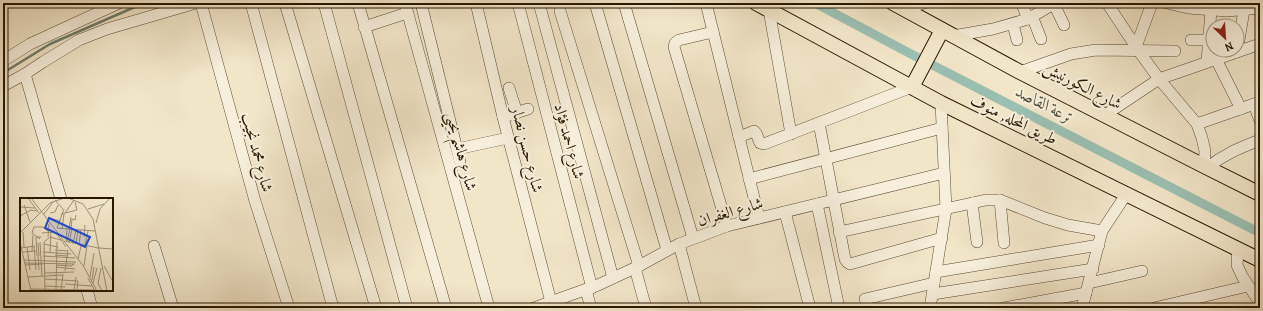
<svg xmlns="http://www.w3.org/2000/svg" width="1263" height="311" viewBox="0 0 1263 311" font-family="Alegreya,Amiri,serif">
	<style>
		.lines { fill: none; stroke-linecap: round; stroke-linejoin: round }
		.stream { stroke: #6d7c6c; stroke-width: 2.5 }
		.canal { stroke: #9bc0b3; stroke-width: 9 }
		.minor-casing { stroke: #5a4a33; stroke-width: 12 }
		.major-casing { stroke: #281601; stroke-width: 16 }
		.minor { stroke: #f7efdc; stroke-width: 11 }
		.major { stroke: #f2e6c9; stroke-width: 14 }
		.labels { text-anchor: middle; stroke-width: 4; stroke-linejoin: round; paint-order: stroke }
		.street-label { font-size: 16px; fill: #281601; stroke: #f7efdc }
		.water-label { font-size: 17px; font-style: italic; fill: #50523f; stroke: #f7efdc }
		.inset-road { fill: none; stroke: #a19379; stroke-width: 1 }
		.view { fill: #1d4ed8; fill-opacity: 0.15; stroke: #1d4ed8; stroke-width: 2 }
		.inset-edge { fill: none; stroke: #281601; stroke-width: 2 }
	</style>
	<rect width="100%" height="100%" fill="#f2e6c9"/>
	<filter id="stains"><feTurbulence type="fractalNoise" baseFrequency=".005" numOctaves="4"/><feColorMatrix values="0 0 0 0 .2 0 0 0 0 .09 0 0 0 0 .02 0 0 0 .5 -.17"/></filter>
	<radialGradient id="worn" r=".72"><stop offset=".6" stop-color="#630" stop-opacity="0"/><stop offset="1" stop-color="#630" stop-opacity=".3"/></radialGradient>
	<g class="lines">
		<polyline class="stream" points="3,73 50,44 144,3"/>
		<polyline class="canal" points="815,3 911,54 1260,233"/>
		<g class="minor-casing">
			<g id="minor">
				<polyline points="201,3 255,201 289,308"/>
				<polyline points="251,3 333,308"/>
				<polyline points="285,3 376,308"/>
				<polyline points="324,3 407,308"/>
				<polyline points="358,3 446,308"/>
				<polyline points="405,3 489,308"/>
				<polyline points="421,3 460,162"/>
				<polyline points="476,3 503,117 551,302"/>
				<polyline points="518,3 592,288"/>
				<polyline points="539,3 613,278"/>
				<polyline points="595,3 667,250"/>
				<polyline points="624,3 693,238"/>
				<polyline points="706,3 759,218"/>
				<polyline points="1107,3 1138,50 1159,79 1197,124 1202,138 1205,151 1204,166"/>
				<polyline points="1167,3 1188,8 1227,11 1260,8"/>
				<polyline points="1054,4 1064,25"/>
				<polyline points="1023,7 1028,19"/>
				<polyline points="904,9 924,3"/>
				<polyline points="769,10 791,134"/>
				<polyline points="560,11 639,266"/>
				<polyline points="1032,16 1041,39"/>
				<polyline points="1013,24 1017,40"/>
				<polyline points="364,27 407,13"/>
				<polyline points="713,32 679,40 675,43 674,47 727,226"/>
				<polyline points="953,36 993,29 1028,19 1055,3"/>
				<polyline points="1191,40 1207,40"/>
				<polyline points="1136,47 1152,3"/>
				<polyline points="1237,52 1245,4"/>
				<polyline points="1216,59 1241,109"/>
				<polyline points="3,61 30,44 119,3"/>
				<polyline points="1207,62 1211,10"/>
				<polyline points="1020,72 1071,54 1096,50 1175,51"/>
				<polyline points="25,74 61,199"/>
				<polyline points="3,86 25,74 43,62 79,40 107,29 196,3"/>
				<polyline points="509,88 517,113"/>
				<polyline points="1254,104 1260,121"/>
				<polyline points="1105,115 1159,79 1260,44"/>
				<polyline points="503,117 528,109"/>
				<polyline points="819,123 845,259 847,262 850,264 942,238"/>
				<polyline points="1197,124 1260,102"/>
				<polyline points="739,137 754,131 756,133 760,143 764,144 912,87"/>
				<polyline points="457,149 508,138"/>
				<path d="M 1207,168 C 1224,154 1240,148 1260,140"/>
				<polyline points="749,179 942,128"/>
				<polyline points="1000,200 1004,243"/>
				<polyline points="972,203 977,242"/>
				<polyline points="817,204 839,308"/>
				<polyline points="785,212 810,308"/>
				<polyline points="839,232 986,200 1000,200 1045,218 1068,225 1102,231"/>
				<polyline points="679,244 696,308"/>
				<polyline points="154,246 173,308"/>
				<polyline points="1238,249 1237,265 1242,276 1260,303"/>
				<polyline points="635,268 646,308"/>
				<polyline points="936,272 1099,245"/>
				<polyline points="1089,283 1142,271"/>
				<polyline points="87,290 92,308"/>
				<polyline points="586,290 591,308"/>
				<polyline points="933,294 1093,269"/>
				<polyline points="865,299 934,283"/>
				<polyline points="534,308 598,285 639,266 679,244 727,226 944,173"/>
				<polyline points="930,308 946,209 941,103"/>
				<polyline points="1004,308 1086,293"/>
				<polyline points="1082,308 1102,231 1127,193"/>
				<polyline points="1154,308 1248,286"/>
			</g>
		</g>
		<g class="major-casing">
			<g id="major">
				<polyline points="756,3 941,103 1260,260"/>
				<polyline points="893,3 1020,72 1204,166 1260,194"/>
				<polyline points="912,87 942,30"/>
			</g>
		</g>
		<use href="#minor" class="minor"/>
		<use href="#major" class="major"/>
	</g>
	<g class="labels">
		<g class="street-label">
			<text transform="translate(1083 85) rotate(27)" y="6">شارع الكورنيش</text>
			<text transform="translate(1014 119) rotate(26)" y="6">طريق المحله, منوف</text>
			<text transform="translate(570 141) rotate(75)" y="6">شارع احمد فؤاد</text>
			<text transform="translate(528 149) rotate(76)" y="6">شارع حسن نصار</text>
			<text transform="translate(462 151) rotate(75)" y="6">شارع هاشم يحيى</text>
			<text transform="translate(258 152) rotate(75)" y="6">شارع محمد نجيب</text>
			<text transform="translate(730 211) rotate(-16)" y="6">شارع الغفران</text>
		</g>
		<g class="water-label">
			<text transform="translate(1045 104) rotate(27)" y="6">ترعة القاصد</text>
		</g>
	</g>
	<g transform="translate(20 198)">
		<rect width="93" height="93" fill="#f2e6c9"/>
		<path class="inset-road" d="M 8,0 L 19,15M 11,0 L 21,13M 48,0 L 63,6 L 73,21 L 87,93M 69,0 L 88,0M 35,2 L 43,11M 4,7 L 10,24M 0,9 L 15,10M 68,11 L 84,6M 21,13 L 64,69 L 77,93M 30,15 L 35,14 L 38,7M 45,15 L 54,2M 24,16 L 33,4M 41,16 L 57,12 L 55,4M 0,18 L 11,12 L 17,13M 29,20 L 41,23M 76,25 L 80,11 L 90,0M 37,30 L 75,33M 37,30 L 44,11M 42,31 L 44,16M 49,31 L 51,19M 51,31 L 52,21 L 55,22 L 56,17M 3,34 L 4,49M 0,35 L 30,5 L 44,0M 22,35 L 35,34M 37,36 L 46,49M 28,39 L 29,26M 64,39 L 65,27M 20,41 L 12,35 L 14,29 L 23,29 L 29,34M 46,43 L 78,50M 0,44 L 11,93M 20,44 L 22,78M 46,44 L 47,31M 47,44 L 50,31M 18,45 L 19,58M 49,45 L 52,31M 24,46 L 38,49M 53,46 L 56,32M 56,46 L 58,32M 59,46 L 61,32M 65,47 L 68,33M 14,48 L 16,72M 7,49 L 10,72M 1,50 L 15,48M 79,50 L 93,51M 35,52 L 48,53M 12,53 L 13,37M 3,54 L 16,53M 23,54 L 51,56M 30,55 L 31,34M 35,57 L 48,58M 17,58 L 16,39 L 21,39M 18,58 L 19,72M 23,58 L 55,60M 58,61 L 61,48M 4,62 L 56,64M 5,65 L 55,66M 5,67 L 23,66M 36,67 L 52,68 L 53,66M 64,68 L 67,47M 84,68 L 92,82M 36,69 L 55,71M 81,70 L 78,85 L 82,93M 45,73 L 48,52M 25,75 L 54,74M 8,79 L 43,77M 70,79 L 74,55M 68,80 L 75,93M 25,81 L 58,83 L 57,92M 72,82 L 74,69M 73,85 L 77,70M 45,86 L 72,88M 25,88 L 45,89M 11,91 L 74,92M 54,92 L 56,79M 25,93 L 24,44 L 30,39 L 41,42M 36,93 L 37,44M 41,93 L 43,76"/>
		<path class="view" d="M 29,20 L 70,39 L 65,49 L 25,30 Z"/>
		<rect width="93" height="93" class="inset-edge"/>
	</g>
	<rect width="1263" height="311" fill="none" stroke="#f2e6c9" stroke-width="16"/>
	<rect x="4" y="4" width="1255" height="303" fill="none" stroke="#281601" stroke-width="2"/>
	<rect x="8" y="8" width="1247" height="295" fill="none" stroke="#281601"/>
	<g transform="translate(1225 38) rotate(155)"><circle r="19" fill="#f7efdc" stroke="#a49884"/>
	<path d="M0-3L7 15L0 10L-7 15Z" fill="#8f2418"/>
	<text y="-6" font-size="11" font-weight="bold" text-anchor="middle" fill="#281601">N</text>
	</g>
	<rect width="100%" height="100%" filter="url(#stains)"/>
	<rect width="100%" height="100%" fill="url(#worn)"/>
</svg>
